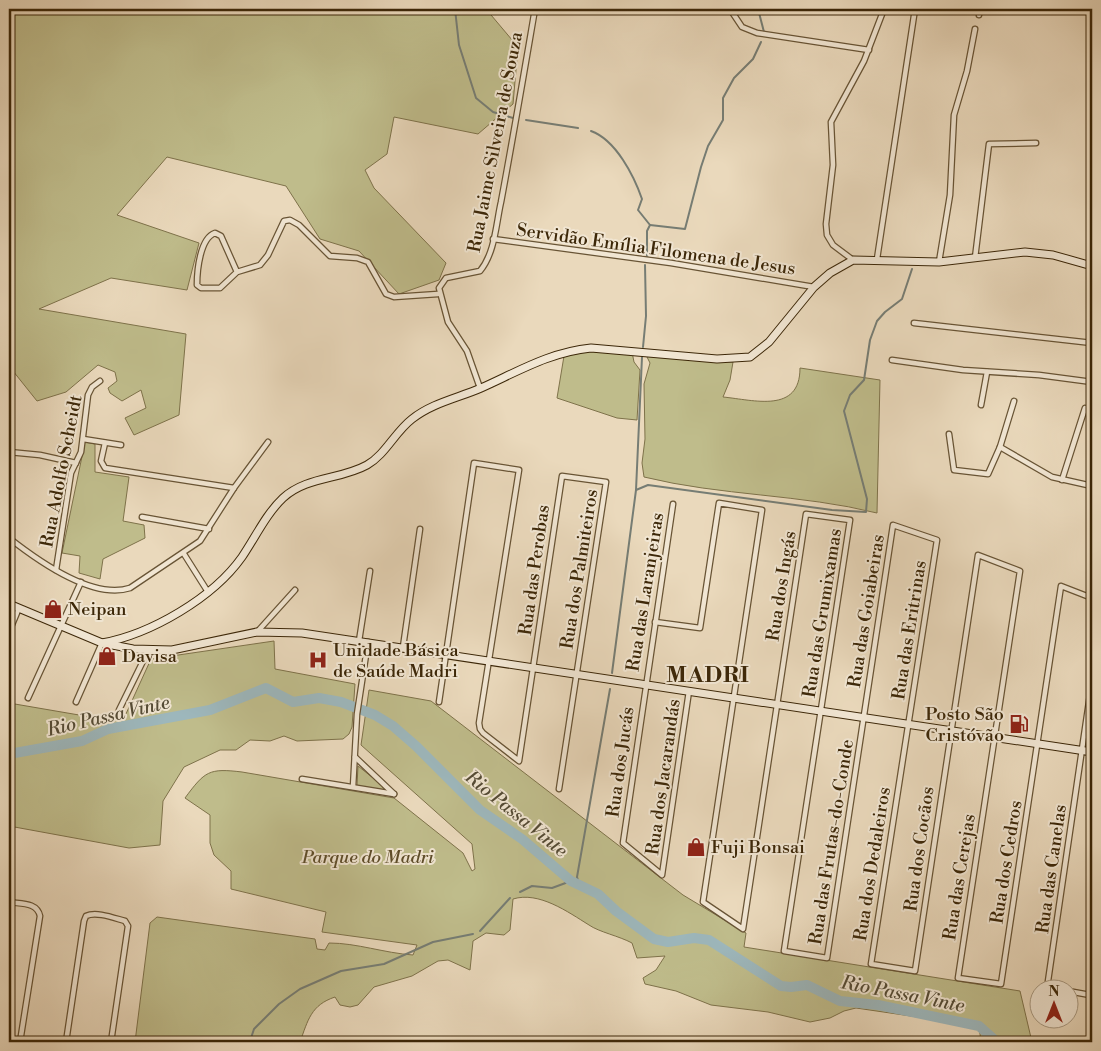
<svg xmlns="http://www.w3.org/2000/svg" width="1101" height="1051" viewBox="0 0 1101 1051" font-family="'Libre Bodoni',serif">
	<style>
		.green { fill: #bfbc8b; stroke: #7e724a }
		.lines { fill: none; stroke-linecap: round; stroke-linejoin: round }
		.stream { stroke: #767d74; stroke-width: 2 }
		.river { stroke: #9db7bc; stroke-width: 10 }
		.street-casing { stroke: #685435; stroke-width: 7 }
		.secondary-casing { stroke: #3c2708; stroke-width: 9 }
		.street { stroke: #f1e6d3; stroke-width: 4.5 }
		.secondary { stroke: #f1e6d3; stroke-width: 7 }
		.labels { text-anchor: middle; stroke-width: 4; stroke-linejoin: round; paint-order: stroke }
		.street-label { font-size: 18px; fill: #3c2708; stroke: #f1e6d3 }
		.poi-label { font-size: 18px; fill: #3c2708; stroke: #f1e6d3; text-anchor: start }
		.park-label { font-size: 18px; font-style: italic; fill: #5d4c29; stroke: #f1e6d3 }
		.water-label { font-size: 19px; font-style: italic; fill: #544b35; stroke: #f1e6d3 }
		.district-label { font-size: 22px; font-weight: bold; letter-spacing: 1px; fill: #3c2708; stroke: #f1e6d3 }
	</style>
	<rect width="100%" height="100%" fill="#ead9bc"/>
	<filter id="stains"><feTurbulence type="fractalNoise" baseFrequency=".004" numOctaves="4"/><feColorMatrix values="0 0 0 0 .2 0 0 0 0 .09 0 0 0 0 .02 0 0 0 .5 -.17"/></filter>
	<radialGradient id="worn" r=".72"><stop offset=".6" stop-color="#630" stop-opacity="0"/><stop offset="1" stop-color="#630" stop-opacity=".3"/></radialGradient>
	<g class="green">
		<polygon points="9,9 486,9 518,47 513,104 478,134 394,117 387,154 365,170 374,188 446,263 439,280 399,294 359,251 320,239 286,186 167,157 117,215 199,243 187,290 111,278 39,309 186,334 179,415 134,435 125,418 146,408 141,390 122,401 110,393 108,388 117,381 115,372 98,365 66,392 37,401 9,366"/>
		<polygon points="585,350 632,352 634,362 640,370 637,420 617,418 557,398 564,356"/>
		<path d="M 646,355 L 733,362 L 730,380 L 723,397 C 754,400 800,414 800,368 L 880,380 L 877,513 C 801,494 721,496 644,477 L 642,463 L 645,439 L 644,384 L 650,363 Z"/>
		<polygon points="85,442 95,444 95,472 129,477 123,521 144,525 145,538 103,559 100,579 79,573 80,556 62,553"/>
		<polygon points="274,641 275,669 355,684 352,727 349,734 343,739 297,741 284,736 270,741 250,740 236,750 220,750 184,767 163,801 160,845 129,848 9,826 9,703 114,721 125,716 151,659"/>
		<path d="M 369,690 L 431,701 L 683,895 L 746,933 L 744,947 L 1020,991 L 1032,1042 L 981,1042 L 979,1026 L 856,1008 L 844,1011 L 830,1018 L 810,1022 L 768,1012 L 711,1005 L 676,991 L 645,984 L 643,978 L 656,970 L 665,956 L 637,958 L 632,943 C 619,936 599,932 589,925 C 568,912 539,891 513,899 L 510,930 L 504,935 L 486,933 L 473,941 L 470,970 L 448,960 L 438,961 L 412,976 L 374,987 L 358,1005 L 350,1007 L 340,1005 L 335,997 C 311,1005 308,1020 300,1042 L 135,1042 L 150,923 L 157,917 L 315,939 L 317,949 L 325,950 L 329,943 C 357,943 384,953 413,955 L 417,945 L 322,932 L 326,912 L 231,889 L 231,871 L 214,855 L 210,843 L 210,815 L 185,798 C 205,771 209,768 242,772 L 394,798 L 463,853 L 472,871 L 475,869 L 472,844 L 361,745 Z"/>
		<polygon points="358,766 382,785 384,790 357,786"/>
	</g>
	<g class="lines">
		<g class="stream">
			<polyline points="455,9 459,45 476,98 493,112 513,118"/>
			<polyline points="758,9 764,32"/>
			<polyline points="526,120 578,128"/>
			<path d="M 591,131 C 616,140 634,176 642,199 L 638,210 L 650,225 L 647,231 L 647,256"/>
			<polyline points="650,225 685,229 701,167 708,146 723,120 723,98 734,78 753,59 761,42"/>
			<polyline points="643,347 646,316 645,265"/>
			<polyline points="636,490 648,485 832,510 866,512 867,499 844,411 850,395 864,380 870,340 877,321 885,312 902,299 912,269"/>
			<polyline points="612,673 636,490 642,357"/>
			<polyline points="579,884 577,877 610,689"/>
			<polyline points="520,892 532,886 552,888 571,881"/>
			<polyline points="480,931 510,898"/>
			<polyline points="254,1042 251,1038 254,1029 279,1004 300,989 341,971 384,964 433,942 473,934"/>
		</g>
		<polyline class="river" points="9,754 82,741 108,729 210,710 266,688 293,702 319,698 341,702 375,715 393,726 416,746 480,810 522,839 571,881 598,894 616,911 654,939 668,942 694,938 709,940 781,986 791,987 807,985 840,1001 878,1005 979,1026 997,1042"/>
		<g class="street-casing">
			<g id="street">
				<polyline points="730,9 742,27 757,33 869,50"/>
				<polyline points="1090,9 1092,9"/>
				<polyline points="979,15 980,9"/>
				<polyline points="493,239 671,263 814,287"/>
				<polyline points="975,258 989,144 1036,143"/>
				<polyline points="877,259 915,9"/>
				<polyline points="853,260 833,245 827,235 826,224 833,165 831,122 864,61 884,9"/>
				<polyline points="939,262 950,195 954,115 967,71 975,29"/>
				<path d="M 237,272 L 221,236 L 215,233 C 200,238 197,271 197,285 L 201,288 L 220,288 L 237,272 L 260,265 L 268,255 L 284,221 L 290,220 L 299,225 L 330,256 L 357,258 L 368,262 L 386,294 L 394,297 L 438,294"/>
				<polyline points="914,323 1092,343"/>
				<polyline points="892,360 963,370 1039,375 1092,382"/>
				<path d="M 480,388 L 467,351 L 448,322 L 439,288 L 446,278 L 480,271 C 495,253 496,224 501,202 C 513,138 524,73 535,9"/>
				<polyline points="981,405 987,372"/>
				<polyline points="949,434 954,470 988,474 1000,447 1014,401"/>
				<polyline points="83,439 121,445"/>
				<polyline points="105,443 101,461 105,468 234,488"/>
				<polyline points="1000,447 1052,477 1092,486"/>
				<polyline points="9,452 40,455 76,463"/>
				<polyline points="1062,480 1085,408"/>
				<polyline points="673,504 623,843 662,875 689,691"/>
				<polyline points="142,517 209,529"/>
				<path d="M 9,538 C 37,560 93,600 130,588 L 200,541 L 234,488 L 268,442"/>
				<polyline points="184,554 208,592"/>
				<polyline points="56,570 71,473 81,452 88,395 92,387 100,381"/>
				<polyline points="655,622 700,628 719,503 762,510 703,902 743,929 806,514 850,520 784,951 827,958 893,525 937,540 871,964 915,971 978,555 1020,571 958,978 1001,984 1061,586 1092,598"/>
				<polyline points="258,631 295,590"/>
				<polyline points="9,632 19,608"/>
				<polyline points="359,641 370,571"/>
				<polyline points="403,647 420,529"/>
				<polyline points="28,698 81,582"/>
				<polyline points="76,702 102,643"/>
				<polyline points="439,702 474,463 519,470 479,723 480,729 483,733 519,761 562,476 606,482 559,789"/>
				<polyline points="119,710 148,651"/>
				<polyline points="355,757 394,794"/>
				<polyline points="302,779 394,794"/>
				<polyline points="353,787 357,714 368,642"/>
				<path d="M 9,902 C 21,904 37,902 40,916 L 20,1042"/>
				<polyline points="1050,988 1047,988 1092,681"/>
				<polyline points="1068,991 1090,995 1092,977"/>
				<path d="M 66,1042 L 84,921 L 86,916 C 96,911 114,918 125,921 L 128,926 L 111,1042"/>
			</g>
		</g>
		<g class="secondary-casing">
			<g id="secondary">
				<polyline points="9,604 102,643 133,649 172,650 257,632 302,633 1092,752"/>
				<path d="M 102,643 C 151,634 213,598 242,557 C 255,538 266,514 283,498 C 307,476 340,480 367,465 C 385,455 395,432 412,419 C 432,403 458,398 481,388 C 517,372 550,352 591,348 L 717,359 L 750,357 L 769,342 L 814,287 L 830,273 L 853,260 L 939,262 L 1025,252 L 1053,255 L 1092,266"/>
			</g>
		</g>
		<use href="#street" class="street"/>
		<use href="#secondary" class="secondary"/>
	</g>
	<defs>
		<g id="shop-bare" transform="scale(1.5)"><path d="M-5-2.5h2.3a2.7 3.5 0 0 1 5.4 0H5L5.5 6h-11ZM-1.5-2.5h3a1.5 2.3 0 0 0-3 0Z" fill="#8f2418" stroke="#f1e6d3" stroke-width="2.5" paint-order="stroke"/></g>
		<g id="hospital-bare" transform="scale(1.5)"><path d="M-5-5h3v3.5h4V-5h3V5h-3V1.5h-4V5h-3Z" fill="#8f2418" stroke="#f1e6d3" stroke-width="2.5" paint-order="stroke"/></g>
		<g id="fuel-bare" transform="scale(1.5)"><path d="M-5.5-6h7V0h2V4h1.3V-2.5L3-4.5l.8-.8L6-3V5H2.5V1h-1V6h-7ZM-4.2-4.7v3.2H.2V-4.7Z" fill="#8f2418" stroke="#f1e6d3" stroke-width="2.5" paint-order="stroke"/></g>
	</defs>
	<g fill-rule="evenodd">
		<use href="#shop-bare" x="53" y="609"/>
		<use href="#shop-bare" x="107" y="656"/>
		<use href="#hospital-bare" x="318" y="660"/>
		<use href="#fuel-bare" x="1019" y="724"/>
		<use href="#shop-bare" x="696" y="847"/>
	</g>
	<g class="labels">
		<g class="street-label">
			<text transform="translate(495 142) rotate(-79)" y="6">Rua Jaime Silveira de Souza</text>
			<text transform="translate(656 249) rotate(8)" y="6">Servidão Emília Filomena de Jesus</text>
			<text transform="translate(61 471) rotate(-79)" y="6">Rua Adolfo Scheidt</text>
			<text transform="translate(579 569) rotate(-81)" y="6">Rua dos Palmiteiros</text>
			<text transform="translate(534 570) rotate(-82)" y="6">Rua das Perobas</text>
			<text transform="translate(781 586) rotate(-81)" y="6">Rua dos Ingás</text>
			<text transform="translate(645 592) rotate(-81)" y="6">Rua das Laranjeiras</text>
			<text transform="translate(866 611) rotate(-81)" y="6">Rua das Goiabeiras</text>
			<text transform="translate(822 613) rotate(-81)" y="6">Rua das Grumixamas</text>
			<text transform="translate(909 630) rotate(-81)" y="6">Rua das Eritrinas</text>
			<text transform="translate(620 762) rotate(-82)" y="6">Rua dos Jucás</text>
			<text transform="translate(663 777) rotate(-82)" y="6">Rua dos Jacarandás</text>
			<text transform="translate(831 842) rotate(-81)" y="6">Rua das Frutas-do-Conde</text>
			<text transform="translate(919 849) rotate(-82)" y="6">Rua dos Cocãos</text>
			<text transform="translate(1006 862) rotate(-81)" y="6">Rua dos Cedros</text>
			<text transform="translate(872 864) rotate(-81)" y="6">Rua dos Dedaleiros</text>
			<text transform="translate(1051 869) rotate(-82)" y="6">Rua das Canelas</text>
			<text transform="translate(959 877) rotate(-81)" y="6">Rua das Cerejas</text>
		</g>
		<g class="poi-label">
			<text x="68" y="615">Neipan</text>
			<text x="333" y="656">Unidade Básica<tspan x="333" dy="21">de Saúde Madri</tspan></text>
			<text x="122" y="662">Davisa</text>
			<text x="1004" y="720" text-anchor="end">Posto São<tspan x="1004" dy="21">Cristóvão</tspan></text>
			<text x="711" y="853">Fuji Bonsai</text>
		</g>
		<g class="park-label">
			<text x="368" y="863">Parque do Madri</text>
		</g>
		<g class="water-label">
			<text transform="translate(108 715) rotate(-13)" y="7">Rio Passa Vinte</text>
			<text transform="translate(517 813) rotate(39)" y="7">Rio Passa Vinte</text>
			<text transform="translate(903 993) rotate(11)" y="7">Rio Passa Vinte</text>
		</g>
		<g class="district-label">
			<text x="708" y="682">MADRI</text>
		</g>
	</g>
	<rect width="1101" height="1051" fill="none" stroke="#ead9bc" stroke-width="30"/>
	<rect x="10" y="10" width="1081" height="1031" fill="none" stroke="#3c2708" stroke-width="2.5"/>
	<rect x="15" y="15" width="1071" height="1021" fill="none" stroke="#3c2708"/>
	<g transform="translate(1054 1004)"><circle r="24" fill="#f1e6d3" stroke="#a99a82"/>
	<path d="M0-4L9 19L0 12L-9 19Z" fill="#8f2418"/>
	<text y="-8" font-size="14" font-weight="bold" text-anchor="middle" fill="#3c2708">N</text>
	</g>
	<rect width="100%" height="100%" filter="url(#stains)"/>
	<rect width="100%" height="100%" fill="url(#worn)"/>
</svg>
